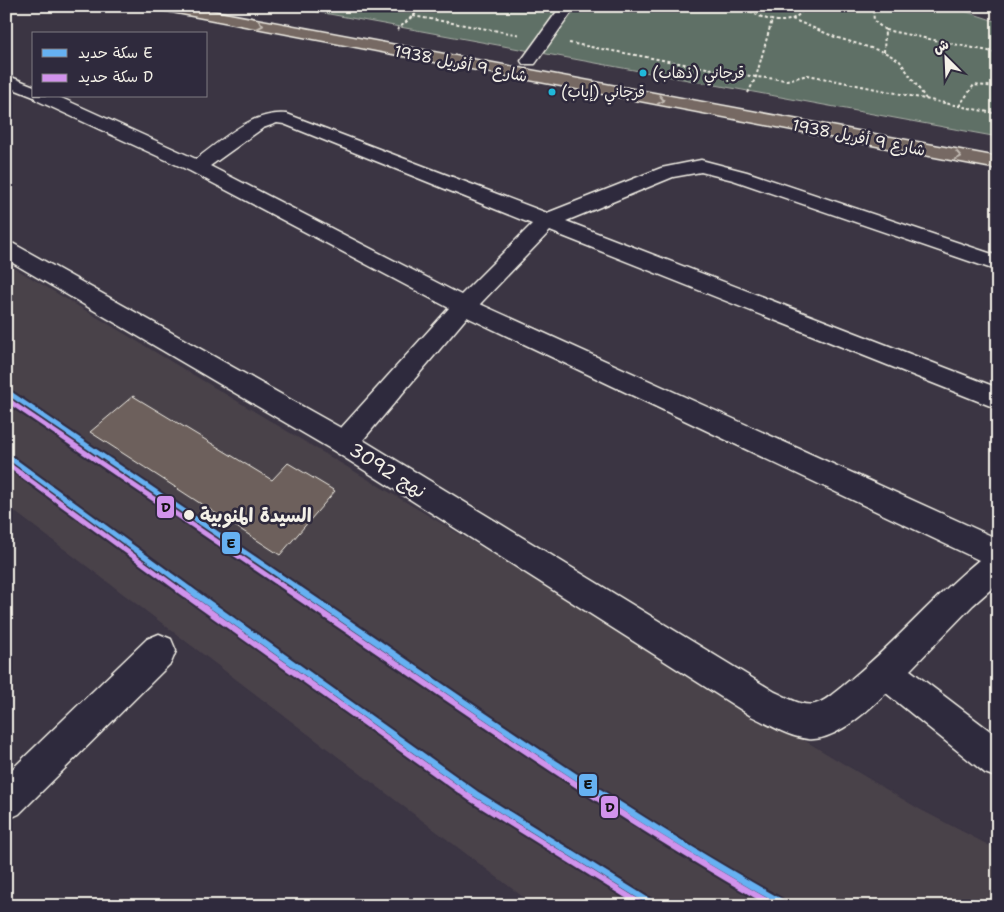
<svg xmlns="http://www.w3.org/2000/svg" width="1004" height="912" viewBox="0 0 1004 912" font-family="'Shantell Sans','Playpen Sans Arabic',sans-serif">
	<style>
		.built { fill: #4a424a }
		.green { fill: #5f6f66; stroke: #aab0a7 }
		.building { fill: #6d615c; stroke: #f4f1e8 }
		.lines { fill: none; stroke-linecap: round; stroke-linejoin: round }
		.minor-casing { stroke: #f4f1e8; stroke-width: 3 }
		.major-casing { stroke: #f4f1e8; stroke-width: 3 }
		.path { stroke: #f4f1e8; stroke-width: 2; stroke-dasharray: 3 2.5; stroke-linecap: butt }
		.minor { fill: #2f2a3d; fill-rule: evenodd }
		.major { fill: #766964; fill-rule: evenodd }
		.rail-1-far1-casing { stroke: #2f2a3d; stroke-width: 9 }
		.rail-1-casing { stroke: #2f2a3d; stroke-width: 10 }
		.rail-2-far1-casing { stroke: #2f2a3d; stroke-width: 9 }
		.rail-2-casing { stroke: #2f2a3d; stroke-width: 10 }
		.rail-1-far1 { stroke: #66b1f2; stroke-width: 5 }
		.rail-1 { stroke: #66b1f2; stroke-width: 6 }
		.rail-2-far1 { stroke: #d193ec; stroke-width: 5 }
		.rail-2 { stroke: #d193ec; stroke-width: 6 }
		.oneway { stroke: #c2bbb3 }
		.bus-dot { fill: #20b9da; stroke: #2f2a3d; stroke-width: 2 }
		.stop-dot { fill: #f4f1e8; stroke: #2f2a3d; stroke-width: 2 }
		.labels { text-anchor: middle; stroke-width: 5; stroke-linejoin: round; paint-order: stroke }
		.far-bus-label { font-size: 15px; fill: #f4f1e8; stroke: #2f2a3d; text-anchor: start }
		.far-street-label { font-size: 16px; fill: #f4f1e8; stroke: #2f2a3d }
		.street-label { font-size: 19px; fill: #f4f1e8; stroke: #2f2a3d }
		.stop-label { font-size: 19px; font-weight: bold; fill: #f4f1e8; stroke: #2f2a3d; text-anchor: start }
		.line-badge { stroke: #2f2a3d; stroke-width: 2 }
		.pale-badge-label { font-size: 14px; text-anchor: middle; font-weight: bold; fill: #111 }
	</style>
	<rect width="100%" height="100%" fill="#3b3543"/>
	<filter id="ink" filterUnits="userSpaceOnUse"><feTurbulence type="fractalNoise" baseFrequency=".02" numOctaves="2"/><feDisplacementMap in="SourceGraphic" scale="10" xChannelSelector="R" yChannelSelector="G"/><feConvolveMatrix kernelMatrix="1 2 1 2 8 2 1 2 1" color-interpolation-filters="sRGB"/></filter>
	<g filter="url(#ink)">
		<polygon class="built" points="6,263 919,809 998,850 998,906 535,906 6,505"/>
		<polygon class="green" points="313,6 949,6 998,22 998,137 302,9"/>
		<polygon class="building" points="133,396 272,480 288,463 335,491 280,555 90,432"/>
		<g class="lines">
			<g class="minor-casing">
				<g id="minor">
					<polygon points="561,6 576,6 535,64 523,64 521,61"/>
					<polygon points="989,6 998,6 998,11 991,9"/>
					<path d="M 6,75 L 34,86 L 34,96 L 57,96 L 196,159 C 223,140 252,110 287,114 L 547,213 L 661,168 L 701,160 L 747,172 L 998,256 L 998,271 L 733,180 L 701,172 L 673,177 L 566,221 L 998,388 L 998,409 L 550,231 L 480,304 L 998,539 L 998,583 L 973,605 L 910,670 L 998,737 L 998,778 L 985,773 L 886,693 C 869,710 834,742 808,739 C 788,737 769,724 751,716 L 334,451 L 6,259 L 6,242 L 14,244 L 341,428 L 449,308 L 190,171 L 36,100 L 34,97 L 6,86 ZM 277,123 L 284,124 L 532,224 L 461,295 L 210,166 L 263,128 ZM 467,317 L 979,560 C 931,599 892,647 844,685 C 836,691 825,702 815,704 C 801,707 787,697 775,692 L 363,440 Z"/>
					<polygon points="159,634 171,639 176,651 171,663 19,814 6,820 6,775 147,639"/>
				</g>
			</g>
			<g class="major-casing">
				<polygon id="major" points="154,6 186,6 998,157 998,169 161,10"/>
			</g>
			<g class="path">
				<polyline points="742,6 748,7"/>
				<path d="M 749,6 L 749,10 C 762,20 789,28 801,12 L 798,6"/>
				<polyline points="876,6 873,9 874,21 885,30 884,52"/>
				<polyline points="413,16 521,35"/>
				<polyline points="792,19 835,37 884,52 899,60 926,99"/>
				<polyline points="397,30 424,6"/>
				<polyline points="885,30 998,53"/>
				<polyline points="569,43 756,77 787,80 808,75 998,114"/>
				<polyline points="748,93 756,77 772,20"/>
				<polyline points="959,106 974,85 998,87"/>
			</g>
			<use href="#minor" class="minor"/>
			<use href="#major" class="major"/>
			<g class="rail-1-far1-casing">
				<g id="rail-1-far1">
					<polyline points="6,391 302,591"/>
					<polyline points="6,455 192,591"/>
				</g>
			</g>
			<g class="rail-1-casing">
				<g id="rail-1">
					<polyline points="190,590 476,794 656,906"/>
					<path d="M 300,590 C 460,698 618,812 788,906"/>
				</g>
			</g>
			<g class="rail-2-far1-casing">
				<g id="rail-2-far1">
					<polyline points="6,399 290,591"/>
					<polyline points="6,463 181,591"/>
				</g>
			</g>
			<g class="rail-2-casing">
				<g id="rail-2">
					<polyline points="179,590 472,799 644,906"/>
					<path d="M 288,590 C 449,698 606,811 775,906"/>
				</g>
			</g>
			<use href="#rail-1-far1" class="rail-1-far1"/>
			<use href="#rail-1" class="rail-1"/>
			<use href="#rail-2-far1" class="rail-2-far1"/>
			<use href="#rail-2" class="rail-2"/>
		</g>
		<defs><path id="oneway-chevron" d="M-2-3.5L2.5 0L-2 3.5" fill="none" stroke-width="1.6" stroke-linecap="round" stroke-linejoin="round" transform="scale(1.25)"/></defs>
		<g class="oneway">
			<use href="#oneway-chevron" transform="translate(260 25) rotate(11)"/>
			<use href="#oneway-chevron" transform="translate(661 100) rotate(11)"/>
			<use href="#oneway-chevron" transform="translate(958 156) rotate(11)"/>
		</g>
	</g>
	<g class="bus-dot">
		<circle cx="643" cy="73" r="4.5"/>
		<circle cx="552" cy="92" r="4.5"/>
	</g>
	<circle class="stop-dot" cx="189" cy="515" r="6"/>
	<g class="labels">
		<g class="far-bus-label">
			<text x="652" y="78">قرجاني (ذهاب)</text>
			<text x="561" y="97">قرجاني (إياب)</text>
		</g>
		<g class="far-street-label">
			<text transform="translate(461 63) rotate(11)" y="6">شارع 9 أفريل 1938</text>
			<text transform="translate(859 137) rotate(11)" y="6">شارع 9 أفريل 1938</text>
		</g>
		<g class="street-label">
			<text transform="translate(388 470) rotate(32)" y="7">نهج 3092</text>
		</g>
		<g class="stop-label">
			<text x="200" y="522">السيدة المنوبية</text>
		</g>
	</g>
	<g class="line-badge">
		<rect x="156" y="495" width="19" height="24" rx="5" fill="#d193ec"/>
		<rect x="221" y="531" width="20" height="24" rx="5" fill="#66b1f2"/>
		<rect x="578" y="773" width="20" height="24" rx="5" fill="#66b1f2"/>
		<rect x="600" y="795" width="19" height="24" rx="5" fill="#d193ec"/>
	</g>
	<g class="pale-badge-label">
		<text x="166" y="512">D</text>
		<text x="231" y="548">E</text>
		<text x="588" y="789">E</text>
		<text x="610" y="812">D</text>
	</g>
	<rect width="1004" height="912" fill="none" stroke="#2f2a3d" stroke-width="25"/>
	<rect x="12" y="12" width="979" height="887" fill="none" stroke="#f4f1e8" stroke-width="2" filter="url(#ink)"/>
	<rect x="32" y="32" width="175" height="65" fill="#2f2a3d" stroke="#7e7a81"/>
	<rect x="42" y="49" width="25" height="8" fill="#66b1f2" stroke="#7e7a81"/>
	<text x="78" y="58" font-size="15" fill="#f4f1e8">سكة حديد E</text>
	<rect x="42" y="74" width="25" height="8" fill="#d193ec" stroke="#7e7a81"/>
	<text x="78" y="82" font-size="15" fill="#f4f1e8">سكة حديد D</text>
	<g transform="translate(946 58) rotate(336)" stroke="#2f2a3d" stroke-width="4" paint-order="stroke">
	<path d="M0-4L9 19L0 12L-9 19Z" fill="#f4f1e8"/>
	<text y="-8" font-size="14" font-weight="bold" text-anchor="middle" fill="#f4f1e8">ش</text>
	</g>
</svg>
